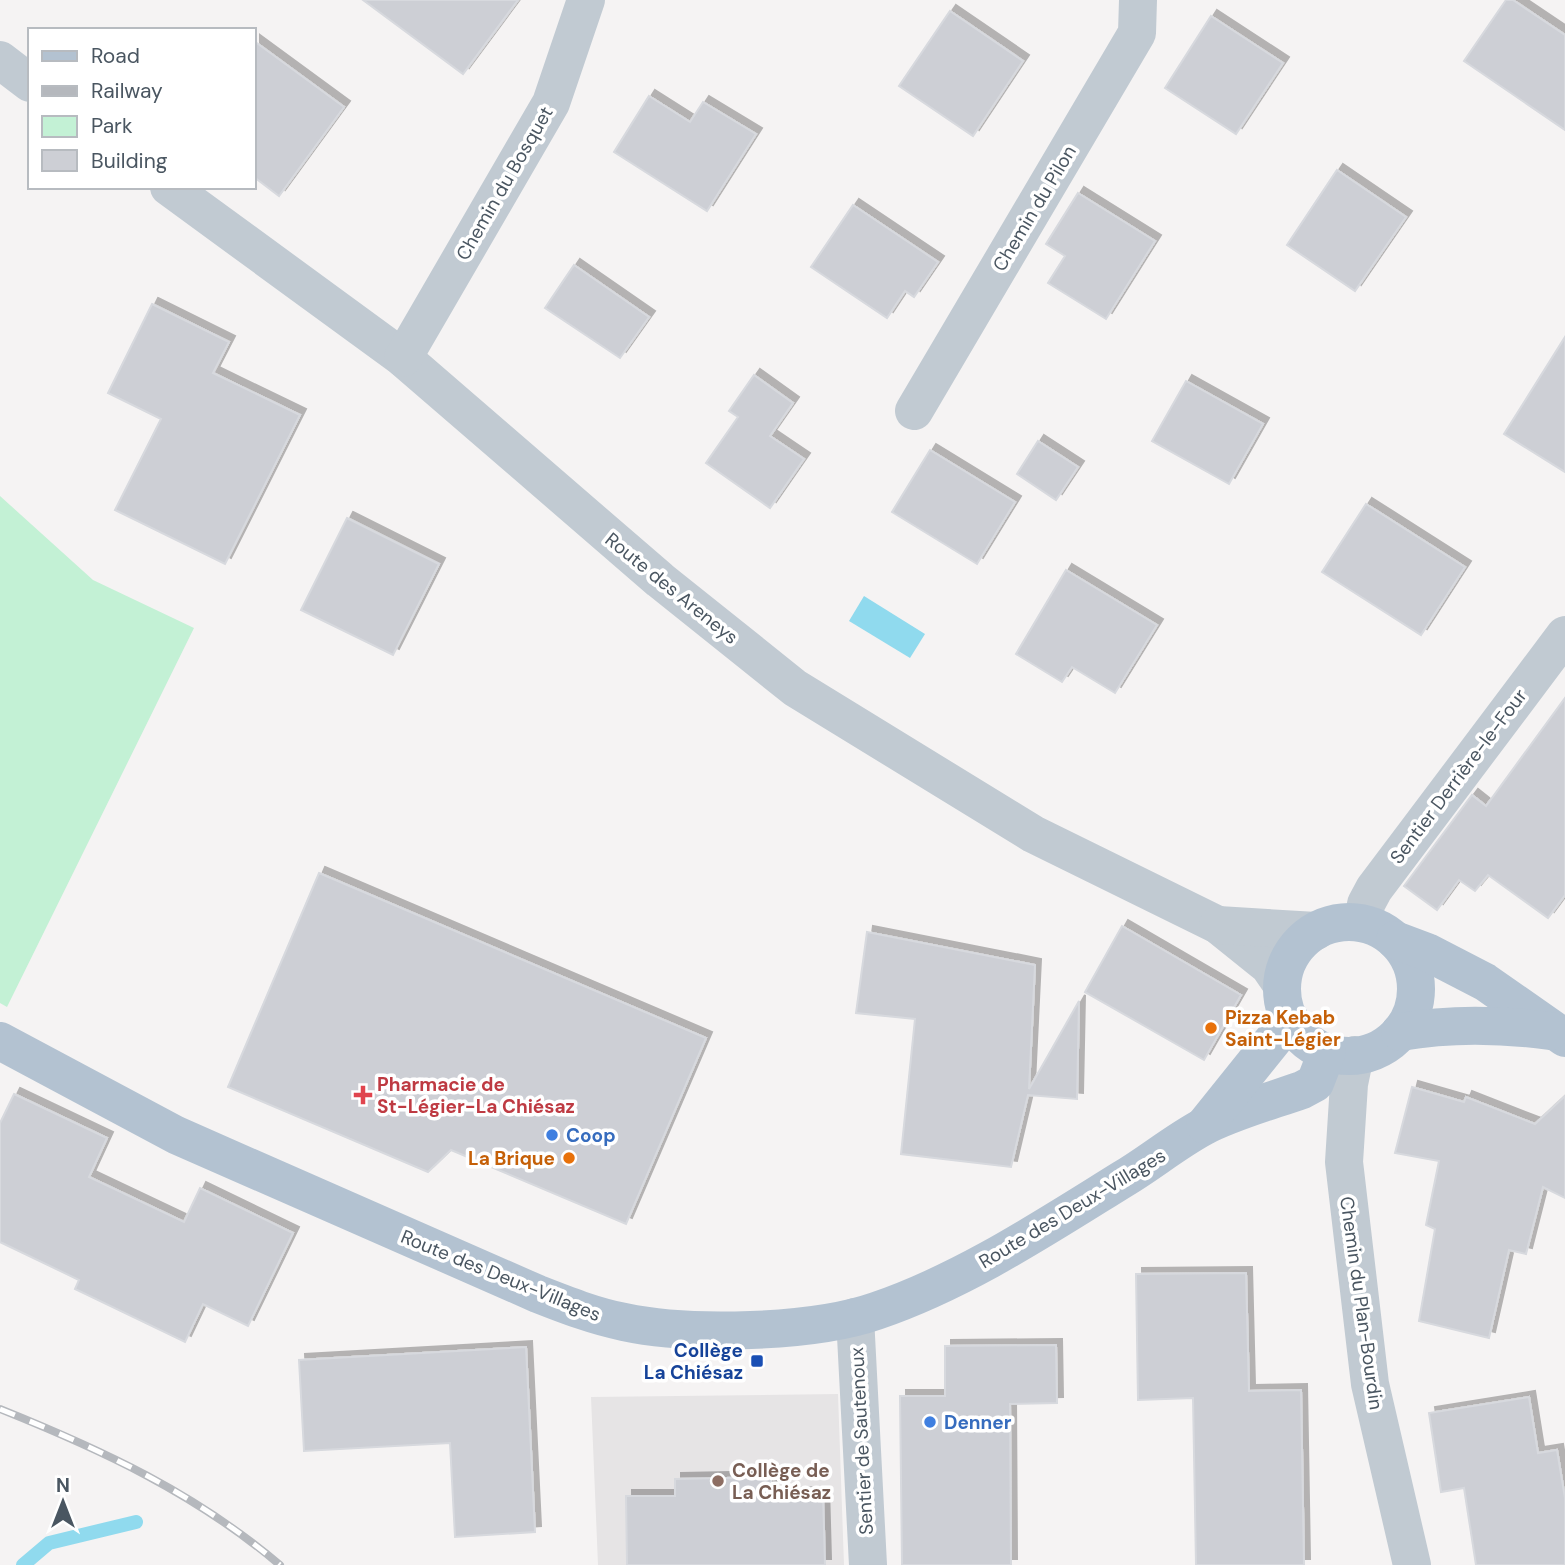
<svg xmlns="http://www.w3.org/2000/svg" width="1565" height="1565" viewBox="0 0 1565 1565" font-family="'DM Sans',sans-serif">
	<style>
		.education { fill: #e6e4e5 }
		.green { fill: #c3f1d5 }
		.water { fill: #90daee }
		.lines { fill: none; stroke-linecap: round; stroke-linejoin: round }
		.stream { stroke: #90daee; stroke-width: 14 }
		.building { fill: #cdcfd5; stroke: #d7d9de; stroke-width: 2; filter: url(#shadow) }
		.minor { stroke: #c1cad2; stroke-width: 38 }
		.major { stroke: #b3c2d1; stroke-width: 38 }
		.rail-casing { stroke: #b5b8bd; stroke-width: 8 }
		.rail { stroke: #fff; stroke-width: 5; stroke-dasharray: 16; stroke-linecap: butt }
		.food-dot { fill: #e8710a; stroke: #fff; stroke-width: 2.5 }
		.health-dot { fill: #e0444e; stroke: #fff; stroke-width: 2.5 }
		.shop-dot { fill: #3f7fe0; stroke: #fff; stroke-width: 2.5 }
		.transit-dot { fill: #1a4fb4; stroke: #fff; stroke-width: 2.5 }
		.education-dot { fill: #8d6e63; stroke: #fff; stroke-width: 2.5 }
		.labels { text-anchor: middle; stroke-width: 7; stroke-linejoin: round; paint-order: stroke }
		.street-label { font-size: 19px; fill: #4a5661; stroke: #fff }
		.food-label { font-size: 19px; font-weight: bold; fill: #c56008; stroke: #fff; text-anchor: start }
		.health-label { font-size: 19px; font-weight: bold; fill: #be3a42; stroke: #fff; text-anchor: start }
		.shop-label { font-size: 19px; font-weight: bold; fill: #366cbe; stroke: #fff; text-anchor: start }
		.transit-label { font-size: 19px; font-weight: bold; fill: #164399; stroke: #fff; text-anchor: end }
		.education-label { font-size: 19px; font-weight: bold; fill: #785e54; stroke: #fff; text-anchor: start }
	</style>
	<defs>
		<filter id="shadow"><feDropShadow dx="6" dy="-6" stdDeviation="0" flood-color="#0004"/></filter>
	</defs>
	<rect width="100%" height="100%" fill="#f5f3f3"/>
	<polygon class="education" points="838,1394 844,1565 598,1565 591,1397"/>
	<polygon class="green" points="0,496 93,580 194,628 7,1007 0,1003"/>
	<polygon class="water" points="864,596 925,634 910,658 849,621"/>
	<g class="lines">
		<polyline class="stream" points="23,1565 49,1543 136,1522"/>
	</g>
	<g class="building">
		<polygon points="363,0 518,0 463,74"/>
		<polygon points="1506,0 1513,0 1565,35 1565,130 1464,61"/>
		<polygon points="950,11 1023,61 973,136 899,86"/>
		<polygon points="1211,16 1283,63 1236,134 1165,88"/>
		<polygon points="254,41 344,107 279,196 254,177"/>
		<polygon points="649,96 690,122 703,102 756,134 707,211 614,152"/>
		<polygon points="1337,170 1406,217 1355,291 1287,245"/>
		<polygon points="1078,193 1155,241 1106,319 1048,283 1065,256 1046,244"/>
		<polygon points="853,205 938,262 914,297 905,291 887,318 811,267"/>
		<polygon points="574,265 649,317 620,358 545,308"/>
		<polygon points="152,304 229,342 213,373 300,415 225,564 115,510 161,419 108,393"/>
		<polygon points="1565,337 1565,472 1504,434"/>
		<polygon points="754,375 793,403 770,436 804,459 770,508 706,463 738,417 729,411"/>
		<polygon points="1186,381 1263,424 1229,484 1152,441"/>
		<polygon points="1038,441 1078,467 1056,500 1017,474"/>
		<polygon points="930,450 1015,502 977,564 892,512"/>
		<polygon points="1366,504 1465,567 1421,635 1322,572"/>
		<polygon points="347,518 439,564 393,655 301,610"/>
		<polygon points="1066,570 1157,625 1115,693 1072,667 1062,682 1016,654"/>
		<polygon points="1565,698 1565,895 1548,918 1488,875 1475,891 1459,880 1437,910 1404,886 1472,795 1486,806"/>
		<polygon points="319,873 706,1038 626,1224 451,1150 428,1172 228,1087"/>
		<polygon points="1122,926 1241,995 1204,1060 1085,992"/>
		<polygon points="867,932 1035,965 1029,1089 1079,1001 1077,1099 1028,1095 1011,1167 901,1154 915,1019 856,1013"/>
		<polygon points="1412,1087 1464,1102 1466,1097 1535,1124 1565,1096 1565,1198 1543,1187 1526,1254 1509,1250 1489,1338 1419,1321 1435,1229 1426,1225 1439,1161 1395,1153"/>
		<polygon points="14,1094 107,1138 89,1177 184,1222 200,1188 293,1233 248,1326 203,1304 185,1342 75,1289 79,1280 0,1242 0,1123"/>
		<polygon points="1246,1273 1249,1391 1301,1390 1304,1565 1196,1565 1193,1398 1138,1400 1136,1274"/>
		<polygon points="1056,1345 1057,1403 1010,1404 1011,1565 902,1565 900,1396 945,1396 945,1346"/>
		<polygon points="526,1347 535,1532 455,1537 450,1443 304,1451 299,1360"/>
		<polygon points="1529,1397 1538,1453 1557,1450 1565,1498 1565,1565 1476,1565 1464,1488 1441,1492 1429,1413"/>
		<polygon points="771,1477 771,1494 823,1493 825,1565 627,1565 626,1496 675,1496 675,1479"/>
	</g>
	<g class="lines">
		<g class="minor">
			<polyline points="0,60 30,83"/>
			<polyline points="169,187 403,358 660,580 795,688 1033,834 1218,925 1269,966 1282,985"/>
			<polyline points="403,358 551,103 586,0"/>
			<polyline points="914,411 1137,33 1138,0"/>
			<polyline points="1364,923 1366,904 1374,889 1565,635"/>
			<polyline points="1218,925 1316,931"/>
			<polyline points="1355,1055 1349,1084 1344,1162 1370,1384 1412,1565"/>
			<polyline points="855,1317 868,1565"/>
		</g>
		<g class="major">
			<circle cx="1349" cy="989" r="67"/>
			<polyline points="1395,940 1427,952 1485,982 1565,1038"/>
			<path d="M 1400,1032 C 1451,1023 1499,1024 1550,1031"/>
			<path d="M 0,1041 L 176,1135 L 538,1294 C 566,1305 594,1316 624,1322 C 689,1336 813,1333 876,1311 C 964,1281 1044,1228 1123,1179 C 1150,1163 1175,1142 1203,1127 C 1231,1112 1271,1101 1302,1090 L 1315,1083 L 1327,1052"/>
			<polyline points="1205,1125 1290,1019"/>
		</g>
		<g class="rail-casing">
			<path id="rail" d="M 0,1409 C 102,1450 195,1493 280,1565"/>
		</g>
		<use href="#rail" class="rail"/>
	</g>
	<g class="food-dot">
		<circle cx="1211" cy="1028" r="7"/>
		<circle cx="569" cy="1158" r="7"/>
	</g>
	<path class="health-dot" d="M359.5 1084.5h7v7h7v7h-7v7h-7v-7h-7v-7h7z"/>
	<g class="shop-dot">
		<circle cx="552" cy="1135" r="7"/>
		<circle cx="930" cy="1422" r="7"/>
	</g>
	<rect class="transit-dot" x="750" y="1354" width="14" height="14" rx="3.5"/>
	<circle class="education-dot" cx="718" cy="1481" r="7"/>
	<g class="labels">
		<g class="street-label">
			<text transform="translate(504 183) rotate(-60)" y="7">Chemin du Bosquet</text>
			<text transform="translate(1034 208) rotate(-59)" y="7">Chemin du Pilon</text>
			<text transform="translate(672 588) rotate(39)" y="7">Route des Areneys</text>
			<text transform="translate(1458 776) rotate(-53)" y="7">Sentier Derrière-le-Four</text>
			<text transform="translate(1072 1208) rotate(-31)" y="7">Route des Deux-Villages</text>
			<text transform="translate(501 1275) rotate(22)" y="7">Route des Deux-Villages</text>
			<text transform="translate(1362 1303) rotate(82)" y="7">Chemin du Plan-Bourdin</text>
			<text transform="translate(861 1441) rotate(-93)" y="7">Sentier de Sautenoux</text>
		</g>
		<g class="food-label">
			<text x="1225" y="1024">Pizza Kebab<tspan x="1225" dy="22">Saint-Légier</tspan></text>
			<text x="555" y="1165" text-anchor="end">La Brique</text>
		</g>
		<g class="health-label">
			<text x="377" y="1091">Pharmacie de<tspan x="377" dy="22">St-Légier-La Chiésaz</tspan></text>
		</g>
		<g class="shop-label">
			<text x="566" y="1142">Coop</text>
			<text x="944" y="1429">Denner</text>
		</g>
		<g class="transit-label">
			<text x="743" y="1357">Collège<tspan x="743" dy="22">La Chiésaz</tspan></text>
		</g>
		<g class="education-label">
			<text x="732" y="1477">Collège de<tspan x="732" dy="22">La Chiésaz</tspan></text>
		</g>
	</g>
	<rect x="28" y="28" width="228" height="161" fill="#ffffff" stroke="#b7bbc0" stroke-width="2"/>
	<rect x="42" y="51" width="35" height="10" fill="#b3c2d1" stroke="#b7bbc0" stroke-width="2"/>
	<text x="91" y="63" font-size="21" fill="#4a5661">Road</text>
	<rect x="42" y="86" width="35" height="10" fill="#b5b8bd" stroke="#b7bbc0" stroke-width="2"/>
	<text x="91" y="98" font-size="21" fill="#4a5661">Railway</text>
	<rect x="42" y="116" width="35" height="21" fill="#c3f1d5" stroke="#b7bbc0" stroke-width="2"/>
	<text x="91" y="133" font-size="21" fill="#4a5661">Park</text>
	<rect x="42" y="150" width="35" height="21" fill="#cdcfd5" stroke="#b7bbc0" stroke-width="2"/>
	<text x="91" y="168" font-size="21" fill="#4a5661">Building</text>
	<g transform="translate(63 1502)" stroke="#ffffff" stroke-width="5" paint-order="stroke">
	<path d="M0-5L12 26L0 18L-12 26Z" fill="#4a5661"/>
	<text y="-10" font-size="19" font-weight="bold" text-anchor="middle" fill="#4a5661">N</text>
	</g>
</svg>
